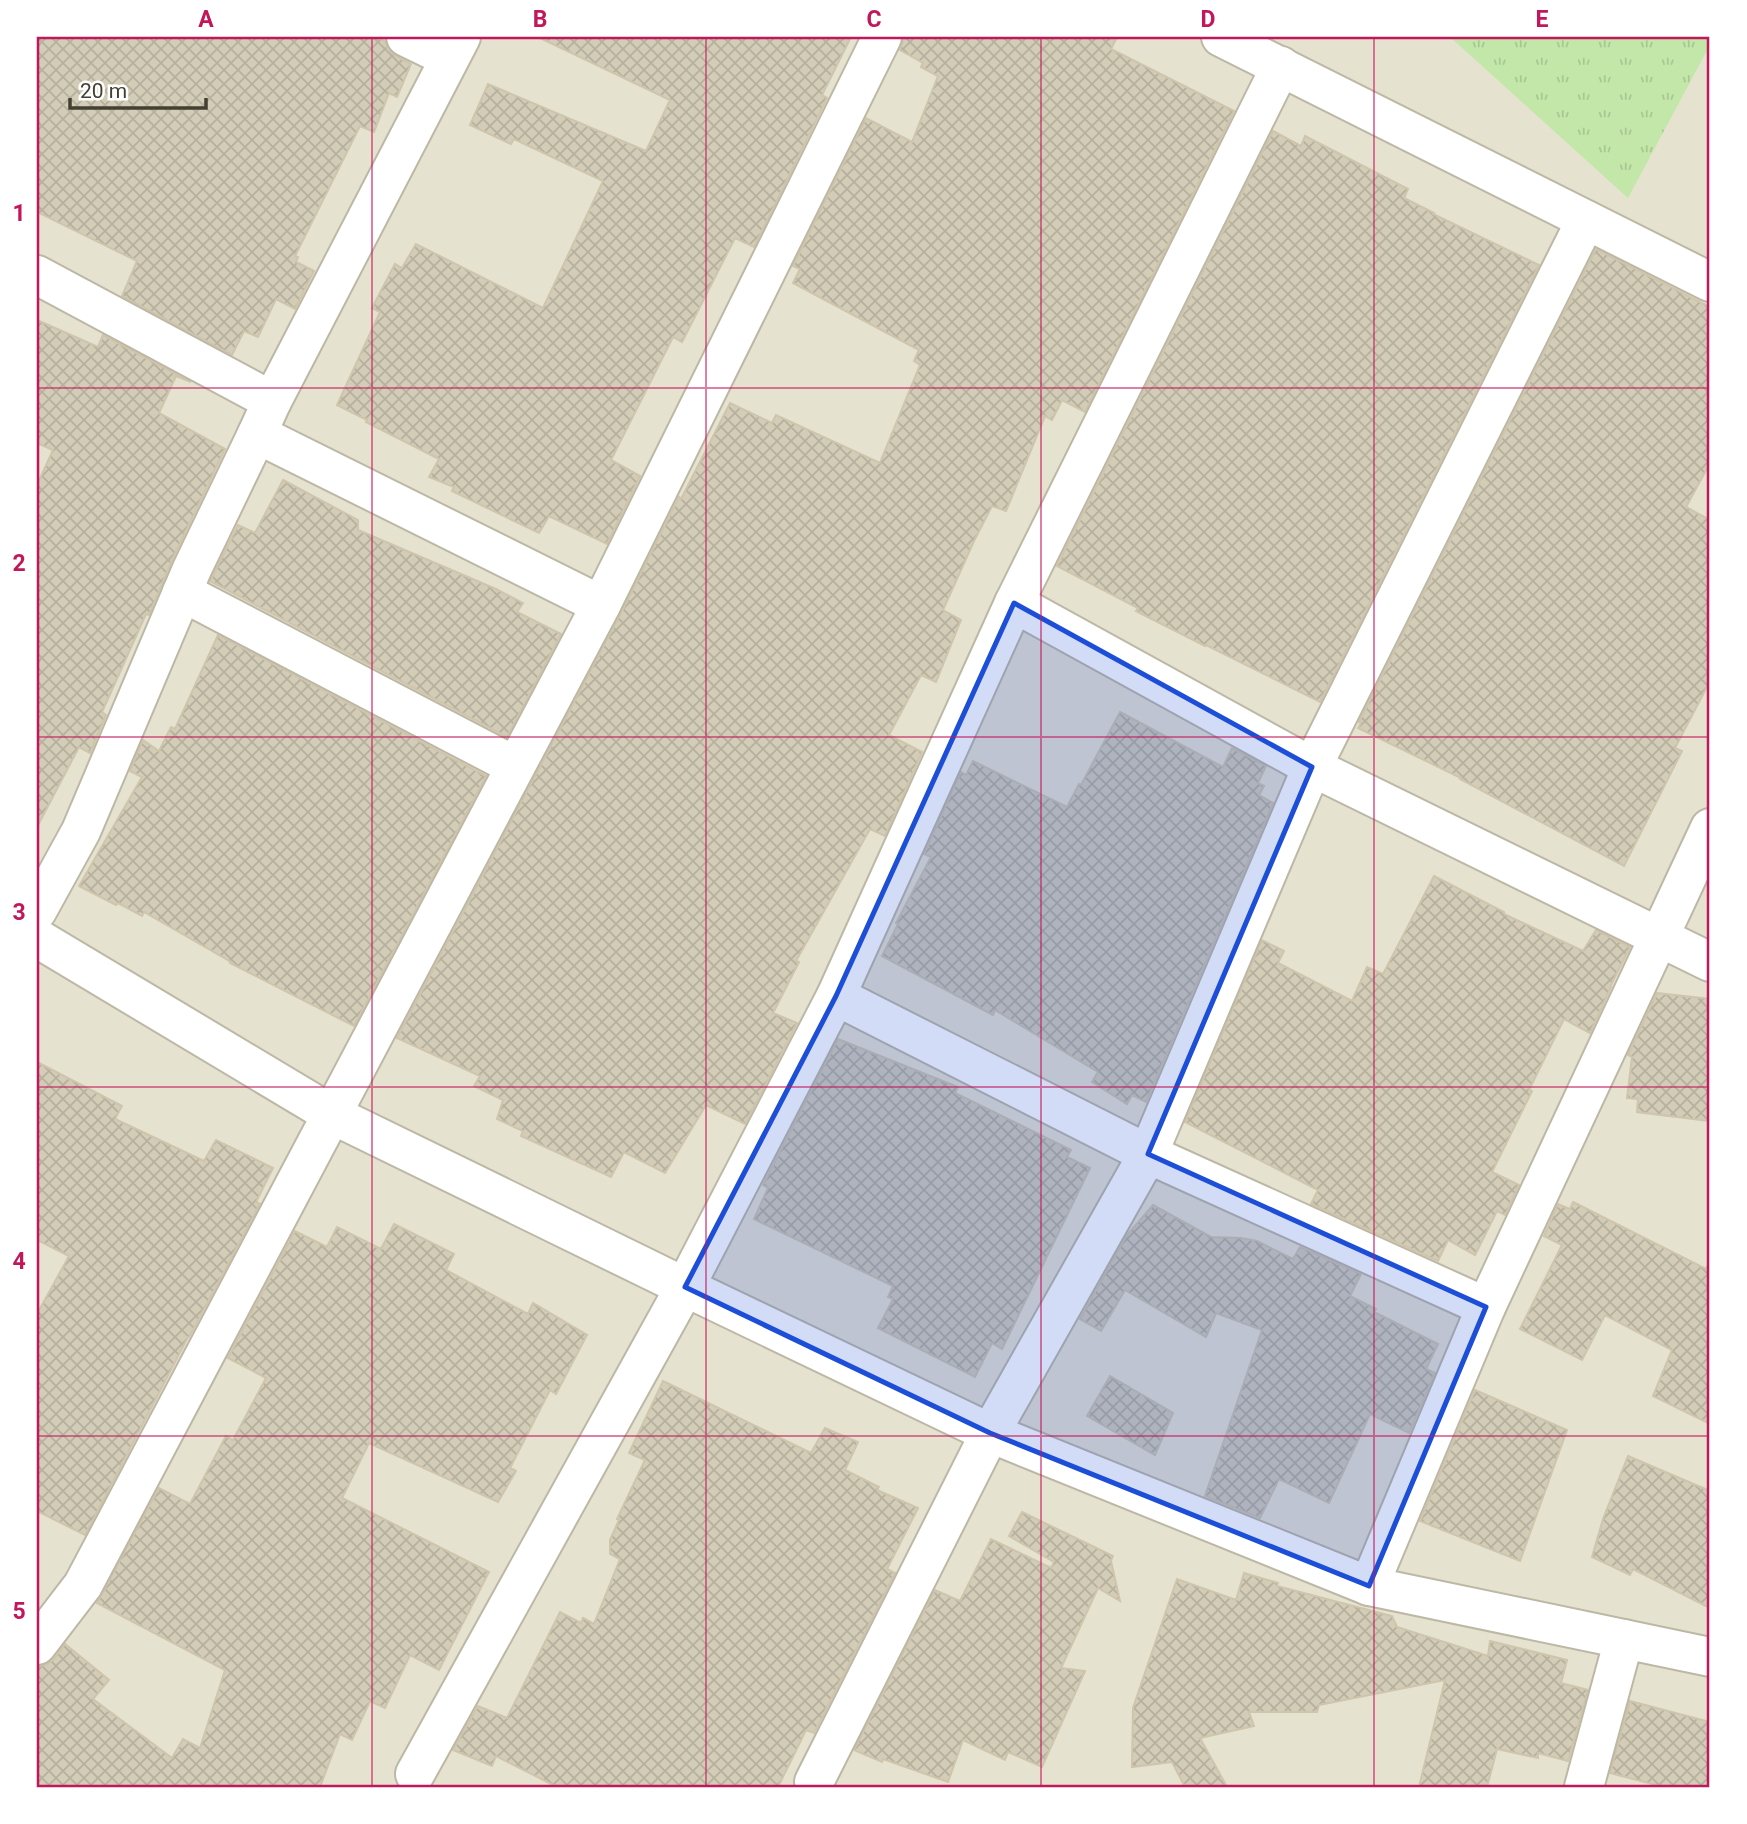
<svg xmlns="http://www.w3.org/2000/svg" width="1747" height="1824" viewBox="0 0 1747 1824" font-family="Roboto,sans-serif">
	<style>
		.residential { fill: #e6e2d0 }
		.park { fill: url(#park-tufts) }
		.building { fill: url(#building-cross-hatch); stroke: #cec5ab; stroke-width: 2 }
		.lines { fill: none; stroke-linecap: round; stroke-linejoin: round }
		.minor-casing { stroke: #bdb8a5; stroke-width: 42 }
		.minor { stroke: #fff; stroke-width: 38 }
		.marked { fill: #1d4ed8; fill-opacity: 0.2; stroke: #1d4ed8; stroke-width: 5; stroke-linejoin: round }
		.grid { fill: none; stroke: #c2185b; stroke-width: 2; stroke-opacity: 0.55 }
		.neatline { fill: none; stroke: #c2185b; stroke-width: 2.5 }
		.grid-label { font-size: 23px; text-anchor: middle; font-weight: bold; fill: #c2185b }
	</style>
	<defs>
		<pattern id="park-tufts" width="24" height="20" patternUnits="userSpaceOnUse" patternTransform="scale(1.75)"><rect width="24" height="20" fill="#c2e7a9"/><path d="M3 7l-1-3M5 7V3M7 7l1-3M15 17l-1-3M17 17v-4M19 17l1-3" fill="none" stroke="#a8c792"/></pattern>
		<pattern id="building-cross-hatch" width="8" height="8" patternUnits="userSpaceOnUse" patternTransform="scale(1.75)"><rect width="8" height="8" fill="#d3ccb7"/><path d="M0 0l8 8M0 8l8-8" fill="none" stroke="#b6b09e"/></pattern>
	</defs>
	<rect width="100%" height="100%" fill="#f1efe2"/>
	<rect class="residential" x="37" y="37" width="1673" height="1750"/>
	<polygon class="park" points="1450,37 1710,37 1710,45 1628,198"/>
	<g class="building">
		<polygon points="37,37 375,37 385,41 388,50 396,56 411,64 397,97 389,93 374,132 360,126 295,256 298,257 296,262 314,271 295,309 276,299 258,337 244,331 232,355 122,296 137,261 37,212"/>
		<polygon points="538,37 851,37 822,95 827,98 754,247 735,238 682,342 673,337 611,460 640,476 607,544 549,516 539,533 452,491 454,487 429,477 439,459 366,422 367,420 337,405 380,312 372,308 395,264 402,268 416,244 543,308 603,181 514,139 511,144 470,125 488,84 646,151 670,100"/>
		<polygon points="904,37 1117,37 1111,49 1234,111 1085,412 1062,400 1052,420 1045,416 1006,511 992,506 974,541 943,610 961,620 936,682 921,675 889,735 922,752 885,836 870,829 796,961 799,962 773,1013 797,1023 745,1124 706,1105 665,1173 624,1152 611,1177 521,1136 523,1131 497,1119 503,1100 474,1086 480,1076 397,1038 620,615 679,497 681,499 730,403 772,423 776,415 880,463 920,365 914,361 919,350 793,283 800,269 793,266 866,118 912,142 938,76 921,67 923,63 900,50"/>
		<polygon points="1273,131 1301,146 1305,136 1408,189 1404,198 1434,213 1433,214 1539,265 1320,702 1206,645 1205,646 1136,611 1138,608 1057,566"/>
		<polygon points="1596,249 1710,307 1710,463 1686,507 1710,520 1710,681 1675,748 1682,751 1624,866 1460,779 1461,778 1358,728 1361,723 1359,722"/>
		<polygon points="37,320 98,347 103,335 191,382 176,376 159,413 225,449 172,560 149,615 146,614 102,712 106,715 90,753 79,747 37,827 37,485 53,450 37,443"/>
		<polygon points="283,480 358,520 358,530 496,589 523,603 517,612 561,634 507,737 210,581 238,525 255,533"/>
		<polygon points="218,635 486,776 354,1026 230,963 231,962 144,912 142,916 118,903 116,905 79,886 142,777 130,771 143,740 159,751 171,727 175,729"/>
		<polygon points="1120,712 1223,767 1232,748 1266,766 1258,783 1264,786 1259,795 1273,803 1146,1102 1132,1095 1127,1104 1092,1082 1098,1072 995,1010 993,1015 882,956 898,924 896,923 931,857 924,854 961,772 966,775 973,761 1067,807 1079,784 1081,785"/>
		<polygon points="1434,876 1504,912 1504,914 1583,951 1596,930 1630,947 1610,987 1611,987 1590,1033 1564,1019 1529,1090 1532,1091 1492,1172 1519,1185 1505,1215 1497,1211 1475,1255 1448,1240 1438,1261 1311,1204 1318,1190 1185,1122 1262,940 1284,951 1278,963 1352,1001 1367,967 1383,974"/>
		<polygon points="1657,993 1710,999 1710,1121 1637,1112 1638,1099 1627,1098 1632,1057 1628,1055"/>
		<polygon points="838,1039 958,1087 955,1093 1071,1150 1067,1157 1090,1168 1002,1349 992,1343 975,1377 878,1328 893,1299 888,1297 893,1286 754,1219 768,1188 763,1185"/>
		<polygon points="37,1062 122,1106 115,1119 204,1161 216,1140 273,1168 256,1202 260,1204 189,1337 188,1337 85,1535 37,1511 37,1314 69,1256 37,1240"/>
		<polygon points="1573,1202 1706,1269 1710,1261 1710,1424 1653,1396 1672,1350 1605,1315 1582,1360 1520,1329 1562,1245 1544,1236 1558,1204 1570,1209"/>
		<polygon points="1153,1205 1211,1237 1241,1238 1257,1241 1293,1259 1300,1247 1361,1274 1350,1296 1376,1309 1374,1312 1438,1344 1426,1369 1435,1373 1409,1433 1370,1414 1329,1503 1279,1479 1260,1518 1205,1496 1262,1330 1216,1313 1206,1337 1125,1290 1101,1331 1080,1319 1127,1235"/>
		<polygon points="394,1224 454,1254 446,1270 528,1314 533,1303 587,1335 556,1394 550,1390 510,1468 516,1471 498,1502 369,1443 342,1498 489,1572 439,1670 410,1655 385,1708 370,1701 352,1740 340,1734 320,1787 37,1787 37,1668 39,1666 46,1665 54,1659 65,1644 109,1680 93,1699 172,1758 183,1739 200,1748 225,1670 97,1603 159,1488 190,1504 226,1436 233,1440 266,1378 228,1358 295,1231 327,1247 337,1227 381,1249"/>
		<polygon points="1110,1376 1173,1413 1155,1455 1087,1416"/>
		<polygon points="663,1381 811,1453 825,1428 858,1442 845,1470 879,1487 877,1490 918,1508 887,1569 895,1573 814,1733 806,1730 778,1787 557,1787 496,1756 492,1766 453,1750 478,1706 507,1718 560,1612 581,1623 583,1618 594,1624 620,1559 610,1554 610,1540 619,1520 617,1519 645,1460 629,1453"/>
		<polygon points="1475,1390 1567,1430 1520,1561 1420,1521"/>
		<polygon points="1628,1456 1710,1491 1710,1608 1633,1569 1630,1575 1592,1557 1603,1519"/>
		<polygon points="1022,1512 1113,1556 1111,1561 1120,1601 1098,1588 1061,1668 1085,1671 1042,1767 1008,1752 1005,1760 963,1740 948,1782 883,1759 882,1762 854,1750 935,1590 960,1601 991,1539 1051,1568 1054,1562 1009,1536"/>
		<polygon points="1244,1573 1278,1583 1277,1586 1392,1616 1397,1627 1488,1656 1490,1641 1567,1660 1561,1683 1588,1690 1568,1761 1538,1753 1538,1758 1497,1749 1487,1787 1419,1787 1445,1680 1319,1705 1317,1712 1249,1712 1254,1726 1200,1738 1227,1787 1185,1787 1172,1762 1132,1767 1133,1708 1177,1579 1236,1600"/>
		<polygon points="1630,1701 1710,1722 1710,1787 1664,1787 1610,1773"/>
	</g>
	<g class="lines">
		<g class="minor-casing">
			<g id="minor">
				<polyline points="406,37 449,58"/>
				<polyline points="1221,37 1710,282"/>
				<polyline points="37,275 272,401 257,434 601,605"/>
				<polyline points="272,401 461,37"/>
				<polyline points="182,592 515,766"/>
				<polyline points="1014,603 1312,767 1710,962"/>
				<polyline points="37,911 81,831 192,569 257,434"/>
				<polyline points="37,938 331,1114 685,1287 990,1433 1369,1586 1710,1657"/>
				<polyline points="836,996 1148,1154 1486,1307"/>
				<polyline points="1369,1586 1486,1307 1710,828"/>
				<polyline points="37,1645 83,1585 601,605 882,37"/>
				<polyline points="415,1774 685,1287 836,996 1014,603 1281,66"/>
				<polyline points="814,1782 990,1433 1148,1154 1312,767 1586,220"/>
				<polyline points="1584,1787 1624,1639"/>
			</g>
		</g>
		<use href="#minor" class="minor"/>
	</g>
	<path class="marked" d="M 1014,603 L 1312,767 L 1148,1154 L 1486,1307 L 1369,1586 L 990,1433 L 685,1287 L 836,996 Z"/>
	<path class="grid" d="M 372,37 L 372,1787M 706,37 L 706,1787M 1041,37 L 1041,1787M 1374,37 L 1374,1787M 37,388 L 1710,388M 37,737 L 1710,737M 37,1087 L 1710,1087M 37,1436 L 1710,1436"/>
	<rect width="1747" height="1824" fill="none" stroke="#ffffff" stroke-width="77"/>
	<path d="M70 98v10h136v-10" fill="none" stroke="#433f33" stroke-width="3.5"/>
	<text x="80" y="98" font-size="21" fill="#433f33" stroke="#ffffff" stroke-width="5" paint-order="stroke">20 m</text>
	<rect x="38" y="38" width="1670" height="1748" class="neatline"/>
	<g class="grid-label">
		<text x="206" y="27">A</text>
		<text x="540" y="27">B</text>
		<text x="874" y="27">C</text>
		<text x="1208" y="27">D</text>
		<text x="1542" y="27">E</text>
		<text x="19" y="221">1</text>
		<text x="19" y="571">2</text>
		<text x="19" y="920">3</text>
		<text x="19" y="1269">4</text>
		<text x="19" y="1619">5</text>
	</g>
</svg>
